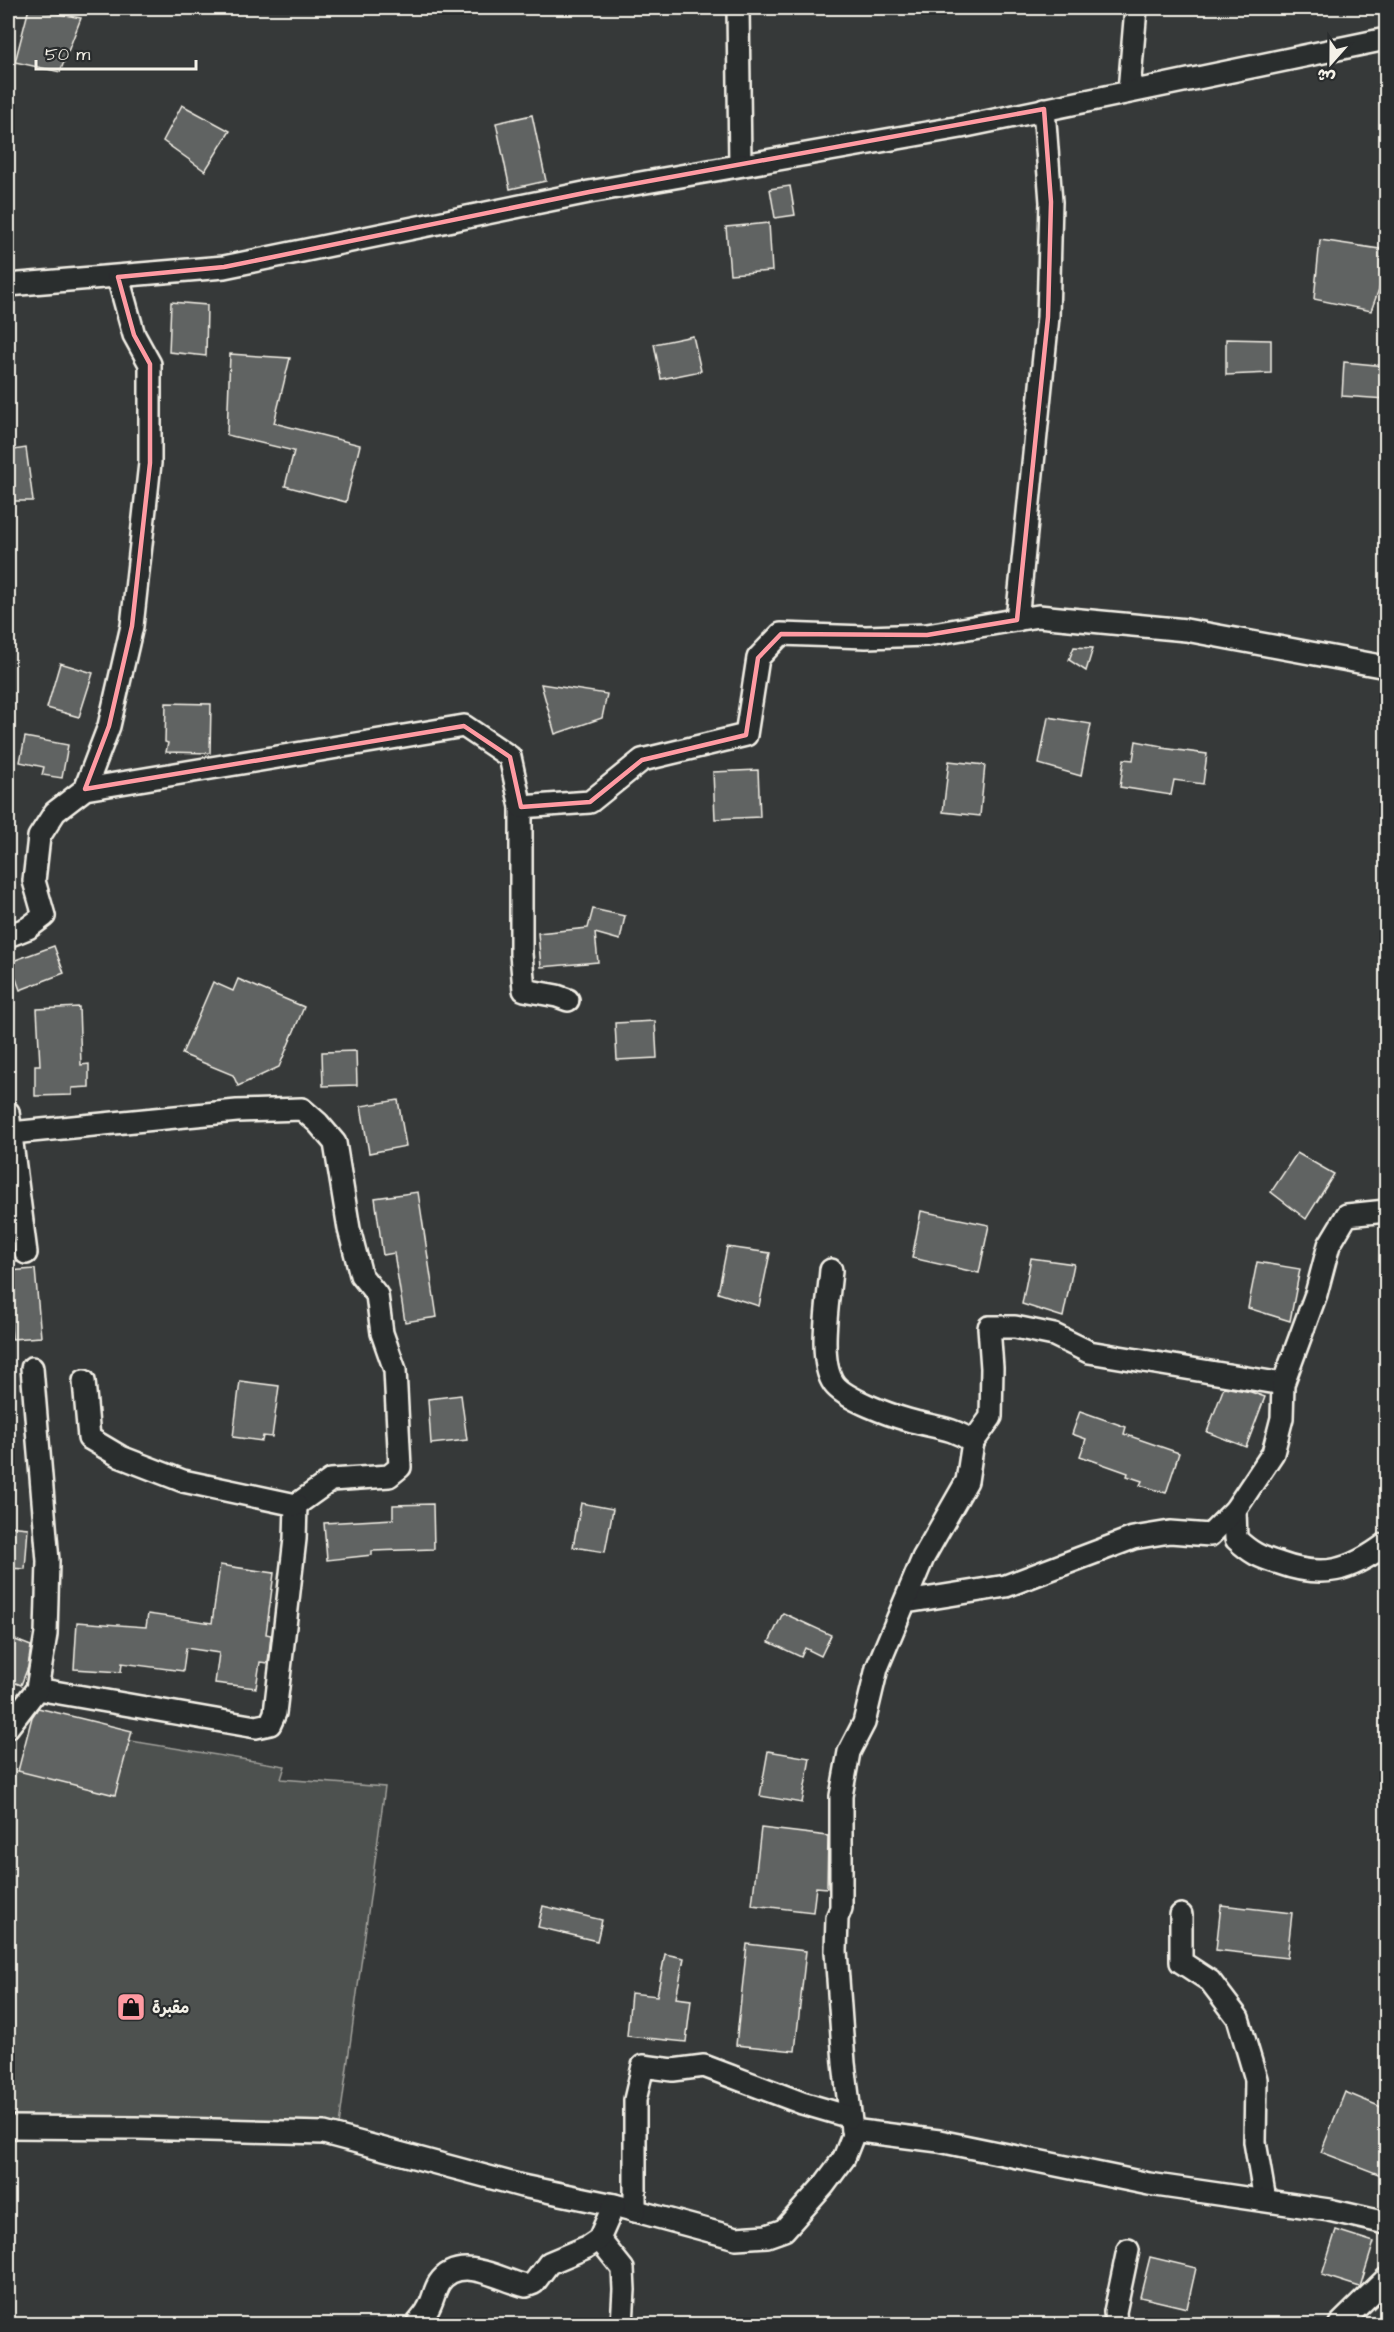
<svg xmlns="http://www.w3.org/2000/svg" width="1394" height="2332" viewBox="0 0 1394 2332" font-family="'Architects Daughter','Playpen Sans Arabic',sans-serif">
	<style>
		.green { fill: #4e514f; stroke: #a1a19c; stroke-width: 1.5 }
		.building { fill: #616362; stroke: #f4f1e8; stroke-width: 1.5 }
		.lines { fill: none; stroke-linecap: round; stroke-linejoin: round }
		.street-casing { stroke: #f4f1e8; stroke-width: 26 }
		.street { stroke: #2a2d2e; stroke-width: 21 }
		.marked { fill: none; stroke: #ff9aa2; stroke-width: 4.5; stroke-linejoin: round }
		.labels { text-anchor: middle; stroke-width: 4.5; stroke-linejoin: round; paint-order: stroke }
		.poi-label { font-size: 16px; font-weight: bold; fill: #f4f1e8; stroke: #2a2d2e; text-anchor: start }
	</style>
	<rect width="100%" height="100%" fill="#363939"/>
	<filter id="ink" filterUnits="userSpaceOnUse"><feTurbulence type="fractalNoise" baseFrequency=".0167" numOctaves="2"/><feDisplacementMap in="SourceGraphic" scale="12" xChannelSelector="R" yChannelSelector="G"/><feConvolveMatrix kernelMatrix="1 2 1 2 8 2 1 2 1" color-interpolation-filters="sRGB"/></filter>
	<g filter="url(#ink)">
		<polygon class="green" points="45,1727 285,1766 281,1779 385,1787 339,2126 8,2121 8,1785"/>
		<g class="building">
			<polygon points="29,8 81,18 60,72 15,62"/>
			<polygon points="182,105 230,131 205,171 163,141"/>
			<polygon points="532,115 546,181 510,189 496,123"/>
			<polygon points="790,186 795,215 775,218 770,189"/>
			<polygon points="769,223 772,271 730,274 726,227"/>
			<polygon points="1320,240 1386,250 1386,270 1371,311 1314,299"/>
			<polygon points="171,302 207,305 206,356 169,352"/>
			<polygon points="693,336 701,371 661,379 654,344"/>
			<polygon points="1226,339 1271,340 1271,373 1226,375"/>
			<polygon points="230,354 290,358 274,423 360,445 346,502 285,486 294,451 227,435"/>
			<polygon points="1344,362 1386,366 1386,399 1342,396"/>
			<polygon points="26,448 33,501 8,501 8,451"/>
			<polygon points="1074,647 1093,648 1086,671 1069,660"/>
			<polygon points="60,663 93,673 79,717 47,708"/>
			<polygon points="541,684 607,694 602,718 555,734"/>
			<polygon points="166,703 211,704 210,753 166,752 168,743 165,742"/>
			<polygon points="1048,717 1091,724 1081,776 1039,764"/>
			<polygon points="25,737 68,745 62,778 42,775 44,767 20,762"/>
			<polygon points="1136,741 1162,746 1162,748 1207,754 1203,784 1174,780 1171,795 1120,787 1124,759 1133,760"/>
			<polygon points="949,761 985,765 980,816 943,812"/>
			<polygon points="758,770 760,817 715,819 713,772"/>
			<polygon points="593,909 625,916 620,940 595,933 598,962 541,967 538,933 588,928"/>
			<polygon points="54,946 64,973 20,990 10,962"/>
			<polygon points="238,979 304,1007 279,1067 238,1086 233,1075 182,1054 213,982 233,991"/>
			<polygon points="79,1007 81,1065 89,1064 89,1087 72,1088 72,1095 35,1096 35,1065 40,1065 37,1009"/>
			<polygon points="655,1021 657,1058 617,1060 615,1023"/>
			<polygon points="356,1051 357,1085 323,1086 322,1052"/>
			<polygon points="398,1100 406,1146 369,1153 361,1106"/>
			<polygon points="1297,1153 1334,1174 1306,1219 1271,1192"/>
			<polygon points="418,1192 437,1317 405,1322 394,1253 383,1255 375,1198"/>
			<polygon points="921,1211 989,1225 979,1273 912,1258"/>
			<polygon points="727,1247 770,1253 759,1306 718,1293"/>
			<polygon points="1031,1258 1074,1264 1063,1317 1022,1304"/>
			<polygon points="1257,1262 1300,1269 1290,1321 1248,1308"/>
			<polygon points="35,1269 41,1337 12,1339 10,1314 8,1314 8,1271"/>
			<polygon points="240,1381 279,1386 272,1437 263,1436 262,1441 233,1437"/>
			<polygon points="1224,1387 1251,1392 1265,1397 1246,1447 1207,1432"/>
			<polygon points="461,1395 467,1440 431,1444 428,1399"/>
			<polygon points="1080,1411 1126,1427 1124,1434 1179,1453 1166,1493 1140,1485 1142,1481 1127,1476 1128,1473 1080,1456 1086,1439 1072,1434"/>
			<polygon points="581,1503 613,1509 605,1552 573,1547"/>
			<polygon points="433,1504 434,1549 372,1551 372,1555 327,1560 324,1523 393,1519 393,1505"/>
			<polygon points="8,1526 28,1528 25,1569 8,1568"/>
			<polygon points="220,1565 274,1573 266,1634 271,1635 268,1663 260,1662 256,1688 215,1683 219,1653 186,1648 183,1671 122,1663 121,1672 74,1669 77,1622 146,1627 148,1614 212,1623"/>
			<polygon points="783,1613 831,1635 821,1656 805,1648 801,1657 769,1642"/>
			<polygon points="8,1637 31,1646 28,1667 21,1685 8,1680"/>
			<polygon points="38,1708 132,1731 115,1795 18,1771 32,1717"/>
			<polygon points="768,1751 810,1758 802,1803 760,1796"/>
			<polygon points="761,1828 828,1836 827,1888 816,1887 813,1912 752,1905"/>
			<polygon points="1221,1905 1292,1913 1287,1958 1216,1950"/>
			<polygon points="543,1906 602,1920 597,1941 538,1927"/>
			<polygon points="747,1944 806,1951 795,2051 736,2045"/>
			<polygon points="665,1954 684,1958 676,1998 691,2000 686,2042 627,2036 631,1993 657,1996"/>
			<polygon points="1345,2092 1386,2109 1386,2177 1321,2152"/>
			<polygon points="1336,2230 1374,2242 1360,2287 1322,2275"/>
			<polygon points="1150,2257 1196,2268 1187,2308 1140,2297"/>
		</g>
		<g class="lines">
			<g class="street-casing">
				<g id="street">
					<polyline points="738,8 740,165"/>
					<polyline points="1129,91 1136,8"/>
					<polyline points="8,285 224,267 589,192 961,127 1386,39"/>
					<polyline points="1017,620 1048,317 1051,202 1044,109"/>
					<polyline points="85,789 109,726 132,626 150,463 150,364 134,335 118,277"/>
					<polyline points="521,807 521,954 524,990 557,996 568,1000"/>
					<polyline points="8,936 28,928 44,916 34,881 39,837 55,812 85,789 464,726 510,757 521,807 590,802 642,760 746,735 758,658 781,634 866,637 927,635 1038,616 1186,630 1386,667"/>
					<polyline points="8,1112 26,1253"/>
					<polyline points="11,1133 237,1111 302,1109 318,1123 335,1143 349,1229 361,1275 377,1295 382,1333 395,1370 400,1467 389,1476 331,1480 296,1505 295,1539 275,1713 270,1724 256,1727 37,1689"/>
					<polyline points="84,1381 89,1438 121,1457 183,1481 296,1505"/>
					<polyline points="973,1442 991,1417 992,1368 989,1327 1015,1327 1054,1335 1089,1352 1283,1384"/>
					<path d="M 1235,1510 L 1236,1539 C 1251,1553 1259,1557 1279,1563 C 1323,1579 1350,1571 1386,1544"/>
					<polyline points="906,1602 1006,1586 1133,1538 1170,1532 1210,1535 1235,1510 1273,1453 1282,1418 1283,1384 1316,1294 1329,1245 1347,1215 1386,1211"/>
					<polyline points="8,1727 37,1689 46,1634 48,1561 32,1368"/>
					<polyline points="1181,1915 1181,1962 1210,1981 1238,2018 1256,2079 1255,2142 1265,2200"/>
					<path d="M 8,2127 L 136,2128 L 324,2133 L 522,2186 L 614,2205 L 736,2238 L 767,2236 L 784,2230 L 824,2185 L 844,2158 L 855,2130 L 852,2130 L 844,2063 L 836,1951 L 837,1918 L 841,1908 L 841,1796 L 849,1752 L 864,1723 L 877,1668 L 923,1558 L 967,1481 L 973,1442 C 953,1427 932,1427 908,1420 C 890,1415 845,1399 834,1384 C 817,1361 829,1298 831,1270"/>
					<polyline points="852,2130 939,2141 1149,2184 1329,2210 1386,2223"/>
					<polyline points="635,2211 635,2100 643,2066 673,2070 704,2066 802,2103 850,2117"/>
					<polyline points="599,2239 623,2269 624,2290 622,2324"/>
					<path d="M 417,2324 C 421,2319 425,2315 428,2309 C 433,2301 434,2291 439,2283 C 460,2253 500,2280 526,2286 L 534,2283 L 549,2263 L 587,2247 L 599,2239 L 614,2205"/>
					<polyline points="1116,2324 1115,2312 1128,2250"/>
					<polyline points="1340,2324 1386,2279"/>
				</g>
			</g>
			<use href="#street" class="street"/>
		</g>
	</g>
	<path class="marked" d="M 1044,109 L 1051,202 L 1048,317 L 1017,620 L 927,635 L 781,634 L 758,658 L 746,735 L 642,760 L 590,802 L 521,807 L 510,757 L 464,726 L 85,789 L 109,726 L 132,626 L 150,463 L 150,364 L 134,335 L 118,277 L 224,267 L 589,192 Z"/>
	<defs>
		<g id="shop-square" transform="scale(1.5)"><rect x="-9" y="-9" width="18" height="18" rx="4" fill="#ff9aa2" stroke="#2a2d2e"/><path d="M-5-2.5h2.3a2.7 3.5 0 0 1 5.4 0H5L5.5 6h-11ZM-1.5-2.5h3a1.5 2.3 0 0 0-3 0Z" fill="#111"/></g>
	</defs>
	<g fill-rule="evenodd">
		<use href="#shop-square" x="131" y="2007"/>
	</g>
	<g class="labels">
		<g class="poi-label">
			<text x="152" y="2013">مقبرة</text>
		</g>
	</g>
	<rect width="1394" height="2332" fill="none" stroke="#2a2d2e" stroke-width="30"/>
	<rect x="15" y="15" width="1364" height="2302" fill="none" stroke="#f4f1e8" stroke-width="2" filter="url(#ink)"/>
	<g transform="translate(1331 63) rotate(201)" stroke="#2a2d2e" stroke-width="4.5" paint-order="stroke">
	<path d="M0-4.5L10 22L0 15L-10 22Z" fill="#f4f1e8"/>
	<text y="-9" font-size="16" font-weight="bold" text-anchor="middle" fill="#f4f1e8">ش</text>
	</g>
	<path d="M36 60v9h160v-9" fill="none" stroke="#f4f1e8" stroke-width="3"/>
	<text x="45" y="60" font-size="18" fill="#f4f1e8" stroke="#2a2d2e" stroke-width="4.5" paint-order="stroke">50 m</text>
</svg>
